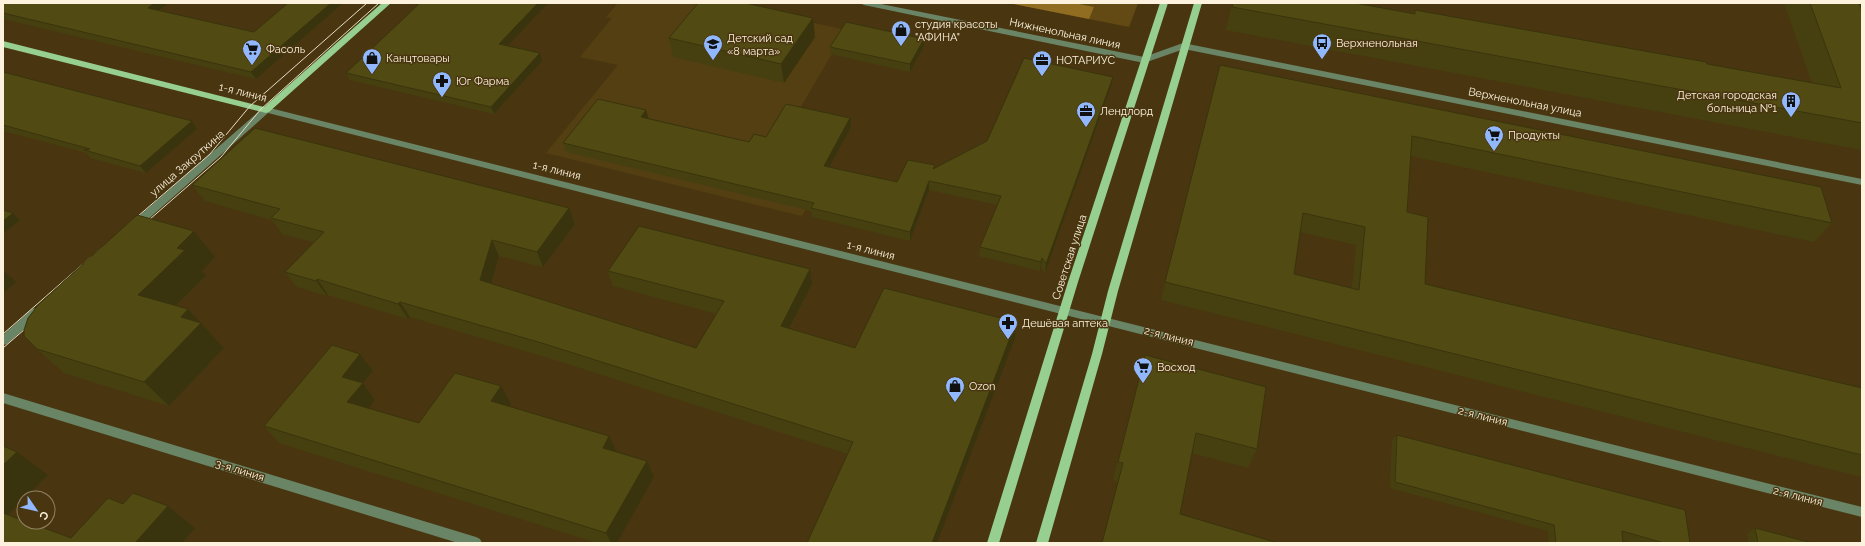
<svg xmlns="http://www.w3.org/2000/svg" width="1865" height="546" viewBox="0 0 1865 546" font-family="Raleway,sans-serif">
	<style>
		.built { fill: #543f12 }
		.green { fill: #634913 }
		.forest { fill: #916d22 }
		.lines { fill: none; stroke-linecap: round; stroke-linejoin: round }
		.minor { fill: #698566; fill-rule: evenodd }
		.major { fill: #96cf8f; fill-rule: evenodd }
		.tram { stroke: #e8dcc6; stroke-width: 1 }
		.wall { fill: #464010; fill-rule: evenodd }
		.shaded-wall { fill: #39340d }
		.building { fill: #514a13; stroke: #39340d; fill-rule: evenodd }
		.labels { text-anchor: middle; stroke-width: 3; stroke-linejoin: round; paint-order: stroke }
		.poi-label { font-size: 11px; fill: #fdf2dd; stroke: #493610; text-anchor: start }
		.street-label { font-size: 11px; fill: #fdf2dd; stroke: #493610 }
	</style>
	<rect width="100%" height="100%" fill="#493610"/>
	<polygon class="built" points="618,3 721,3 846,30 796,115 851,127 802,216 546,153 618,65 580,57 612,18 606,17"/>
	<polygon class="green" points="1008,3 1138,3 1129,27"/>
	<polygon class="forest" points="1009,3 1074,3 1094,7 1089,19"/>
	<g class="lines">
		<g class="minor">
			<polygon points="860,3 876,3 1144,57 1183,43 1862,179 1862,185 1184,49 1144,63 864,5"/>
			<polygon points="266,107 1862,507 1862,517 268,113 137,229 131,229 129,226 131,223 263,108"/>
			<polygon points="36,308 40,309 41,312 40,315 7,344 3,345 3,335 32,309"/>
			<polygon points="3,393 476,537 480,539 482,543 458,543 3,403"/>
		</g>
		<g class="major">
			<polygon points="382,3 391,3 269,112 266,113 3,47 3,41 264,107"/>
			<polygon points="1160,3 1168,3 1078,282 999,543 987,543 1068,282"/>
			<polygon points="1194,3 1202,3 1118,291 1102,354 1048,543 1036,543 1092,354 1108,291"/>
		</g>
		<g class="tram">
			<polyline points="130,223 210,154 250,106 367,3"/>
			<polyline points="141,227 221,157 261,109 379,3"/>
			<polyline points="3,334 107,243"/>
			<polyline points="3,348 32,323"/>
		</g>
	</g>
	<g class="wall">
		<polygon points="3,3 169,3 159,11 254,32 288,3 343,3 256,79 3,19"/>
		<polygon points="420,3 548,3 507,46 542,61 494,114 350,80 346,73"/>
		<polygon points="1232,3 1355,3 1414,13 1415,10 1707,64 1812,83 1784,3 1859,3 1862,11 1862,150 1226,30"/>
		<polygon points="815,37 784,83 673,57 669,38"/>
		<polygon points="924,39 924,46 910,72 831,54 830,47"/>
		<polygon points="3,72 197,129 146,173 90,158 87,153 3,131"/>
		<polygon points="1113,77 1111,86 1045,273 1041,267 1040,271 979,256 980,247 998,205 929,190 910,241 812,217 811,211 566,152 563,143 648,118 749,142 766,137 850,118 851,127 829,167 897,182 935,168"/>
		<path d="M 1215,84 L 1832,223 L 1814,242 L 1411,156 L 1407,212 L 1425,284 L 1862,388 L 1862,477 L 1161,300 ZM 1300,232 L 1356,245 L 1352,288 L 1294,274 Z"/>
		<polygon points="192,185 569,208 575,224 543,267 499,256 491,284 696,348 717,314 613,286 608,271 810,269 812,284 790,329 855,348 1016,322 1015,338 848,454 552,359 410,317 408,319 328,295 327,296 297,287 285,272 314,242 282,234 272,220 205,201"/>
		<polygon points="215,257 202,271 206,276 176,306 188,309 200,322 201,323 224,348 169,406 64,373 37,349"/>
		<polygon points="360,354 373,371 363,383 375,400 369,408 419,423 511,404 509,407 616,452 654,477 617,543 597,543 279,443 264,426"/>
		<polygon points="1145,355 1257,449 1248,468 1192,453 1180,514 1278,543 1102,543 1118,482 1113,480"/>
		<polygon points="1397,435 1690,543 1635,543 1623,540 1623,543 1549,543 1548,531 1390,488 1392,441"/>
		<polygon points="1755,528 1812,543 1749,543 1747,534"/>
	</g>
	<g class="shaded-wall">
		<polygon points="154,3 169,3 153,15 148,8"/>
		<polygon points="331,3 343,3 256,79 251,72"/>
		<polygon points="538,3 548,3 502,52 499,44"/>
		<polygon points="813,18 815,37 784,83 781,64"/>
		<polygon points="924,39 924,46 910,72 910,64"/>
		<polygon points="540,53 542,61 494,114 491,107"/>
		<polygon points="1113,77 1111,86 1045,273 1046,264"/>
		<polygon points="646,110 649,119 641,117"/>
		<polygon points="850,118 851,127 825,175 824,166"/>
		<polygon points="192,121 197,129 146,173 140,166"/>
		<polygon points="929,181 929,190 910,241 910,232"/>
		<polygon points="569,208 575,224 543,267 537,252"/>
		<polygon points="13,213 20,220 3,234 3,221"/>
		<polygon points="194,231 215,257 202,271 206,276 161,320 138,295 177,248"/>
		<polygon points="492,240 499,256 488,295 480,280"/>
		<polygon points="1042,258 1041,267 1040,271 1041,262"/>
		<polygon points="810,269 812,284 783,341 781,326"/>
		<polygon points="3,270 16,282 3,293"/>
		<polygon points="317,279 328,295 327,296 316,281"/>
		<polygon points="400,302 410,317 408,319 398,304"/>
		<polygon points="188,309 201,323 224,348 169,406 144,382 181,317"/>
		<polygon points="1016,322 1015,338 937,543 932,543"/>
		<polygon points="360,354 373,371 363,383 375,400 361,419 347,402 342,377"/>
		<polygon points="501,386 511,404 501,418 491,401"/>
		<polygon points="609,436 617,453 603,448"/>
		<polygon points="17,452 48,475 3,520 3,465"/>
		<polygon points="647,461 654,477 617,543 611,543 606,533"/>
		<polygon points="168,506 195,528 182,543 135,543"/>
	</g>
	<g class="building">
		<polygon points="3,3 154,3 148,8 254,32 288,3 331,3 251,72 3,13"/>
		<polygon points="420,3 538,3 499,44 540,53 491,107 346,73"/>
		<polygon points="698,3 745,3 813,18 781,64 669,38"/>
		<polygon points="1233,3 1355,3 1415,14 1415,10 1706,62 1707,64 1841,88 1810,3 1859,3 1862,11 1862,123 1232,7"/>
		<polygon points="846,22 924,39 910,64 830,47"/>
		<polygon points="1024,58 1113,77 1046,264 1042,258 1041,262 980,247 1001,196 929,181 910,232 811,208 814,203 563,143 598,99 646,110 641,117 749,142 754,134 766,137 786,104 850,118 824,166 897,182 908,160 935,165 933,169 987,141"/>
		<path d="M 1220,65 L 1821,187 L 1832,223 L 1412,136 L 1407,212 L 1428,217 L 1425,284 L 1862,388 L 1862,455 L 1165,282 ZM 1303,213 L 1365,227 L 1359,290 L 1294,274 Z"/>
		<polygon points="3,72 192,121 140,166 84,150 90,149 3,125"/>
		<polygon points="255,128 569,208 537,252 492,240 480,280 696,348 724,301 608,271 639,226 810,269 781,326 855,348 884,288 1016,322 932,543 807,543 853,442 545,344 400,302 398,304 317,279 316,281 285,272 324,232 271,218 280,209 192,185"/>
		<polygon points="3,210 13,213 3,221"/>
		<polygon points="137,215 194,231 177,248 185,250 138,295 188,309 181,317 201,323 144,382 37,349 24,336 24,330 28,318 39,304"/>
		<polygon points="332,345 360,354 342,377 363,383 347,402 419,423 455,373 501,386 491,401 609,436 603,448 647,461 606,533 264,426"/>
		<polygon points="1145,355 1266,387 1257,449 1196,433 1180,514 1278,543 1102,543 1123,463 1118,462"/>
		<polygon points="1397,435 1685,510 1690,543 1664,543 1622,531 1623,543 1556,543 1554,525 1395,482"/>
		<polygon points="3,446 17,452 3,465"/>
		<polygon points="133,493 168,506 135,543 3,543 3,513 24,521 24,522 28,522 71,538 108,498 123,504"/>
		<polygon points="1755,528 1812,543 1758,543"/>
	</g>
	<defs>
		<g id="shop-pin" transform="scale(1)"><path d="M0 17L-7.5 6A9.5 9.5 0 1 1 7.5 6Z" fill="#91b8fd" stroke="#493610"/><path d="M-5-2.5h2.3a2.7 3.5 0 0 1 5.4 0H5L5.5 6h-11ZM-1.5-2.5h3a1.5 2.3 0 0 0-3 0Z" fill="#111"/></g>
		<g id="bus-pin" transform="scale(1)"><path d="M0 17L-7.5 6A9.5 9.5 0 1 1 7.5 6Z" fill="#91b8fd" stroke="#493610"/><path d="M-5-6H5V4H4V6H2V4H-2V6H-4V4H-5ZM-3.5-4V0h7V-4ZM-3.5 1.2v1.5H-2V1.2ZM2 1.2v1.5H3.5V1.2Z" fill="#111"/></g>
		<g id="school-pin" transform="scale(1)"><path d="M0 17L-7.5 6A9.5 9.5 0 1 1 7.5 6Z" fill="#91b8fd" stroke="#493610"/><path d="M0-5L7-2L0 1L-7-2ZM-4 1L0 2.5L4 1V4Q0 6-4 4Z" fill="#111"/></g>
		<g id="supermarket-pin" transform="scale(1)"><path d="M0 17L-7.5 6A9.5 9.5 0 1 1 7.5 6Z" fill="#91b8fd" stroke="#493610"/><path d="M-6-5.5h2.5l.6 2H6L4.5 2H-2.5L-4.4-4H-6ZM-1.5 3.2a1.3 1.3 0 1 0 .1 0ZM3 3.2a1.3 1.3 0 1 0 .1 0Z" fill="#111"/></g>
		<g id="office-pin" transform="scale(1)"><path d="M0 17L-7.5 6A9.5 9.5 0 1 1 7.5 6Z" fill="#91b8fd" stroke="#493610"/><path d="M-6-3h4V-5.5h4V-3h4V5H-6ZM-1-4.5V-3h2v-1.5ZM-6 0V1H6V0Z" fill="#111"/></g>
		<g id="pharmacy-pin" transform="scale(1)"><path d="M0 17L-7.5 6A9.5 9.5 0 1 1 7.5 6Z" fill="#91b8fd" stroke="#493610"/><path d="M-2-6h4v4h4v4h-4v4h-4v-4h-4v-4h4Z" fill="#111"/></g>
		<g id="building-pin" transform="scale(1)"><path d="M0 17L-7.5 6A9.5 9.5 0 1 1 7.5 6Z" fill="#91b8fd" stroke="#493610"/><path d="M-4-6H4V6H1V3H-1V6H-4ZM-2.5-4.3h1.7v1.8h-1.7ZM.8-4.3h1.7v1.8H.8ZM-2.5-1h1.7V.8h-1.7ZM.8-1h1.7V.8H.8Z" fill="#111"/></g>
	</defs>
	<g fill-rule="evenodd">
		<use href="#shop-pin" x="901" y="30"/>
		<use href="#bus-pin" x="1322" y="43"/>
		<use href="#school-pin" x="713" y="44"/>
		<use href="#supermarket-pin" x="252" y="49"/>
		<use href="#shop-pin" x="372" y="58"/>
		<use href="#office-pin" x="1042" y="60"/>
		<use href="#pharmacy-pin" x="442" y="81"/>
		<use href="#building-pin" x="1791" y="101"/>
		<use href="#office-pin" x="1086" y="111"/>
		<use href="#supermarket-pin" x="1494" y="135"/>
		<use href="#pharmacy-pin" x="1008" y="323"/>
		<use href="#supermarket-pin" x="1143" y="367"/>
		<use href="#shop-pin" x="955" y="386"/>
	</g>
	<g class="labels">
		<g class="poi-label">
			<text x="915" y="28">студия красоты<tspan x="915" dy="13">"АФИНА"</tspan></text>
			<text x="727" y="42">Детский сад<tspan x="727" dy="13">«8 марта»</tspan></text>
			<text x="1336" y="47">Верхненольная</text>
			<text x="266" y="53">Фасоль</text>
			<text x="386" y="62">Канцтовары</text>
			<text x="1056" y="64">НОТАРИУС</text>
			<text x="456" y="85">Юг Фарма</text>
			<text x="1777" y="99" text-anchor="end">Детская городская<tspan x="1777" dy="13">больница №1</tspan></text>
			<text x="1100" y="115">Лендлорд</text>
			<text x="1508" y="139">Продукты</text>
			<text x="1022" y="327">Дешёвая аптека</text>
			<text x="1157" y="371">Восход</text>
			<text x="969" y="390">Ozon</text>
		</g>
		<g class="street-label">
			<text transform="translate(1065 33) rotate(12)" y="4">Нижненольная линия</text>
			<text transform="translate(243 92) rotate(14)" y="4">1-я линия</text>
			<text transform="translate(1525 102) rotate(11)" y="4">Верхненольная улица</text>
			<text transform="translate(187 163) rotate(-41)" y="4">улица Закруткина</text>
			<text transform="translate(557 170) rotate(14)" y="4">1-я линия</text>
			<text transform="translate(871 250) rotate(14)" y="4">1-я линия</text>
			<text transform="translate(1069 257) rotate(-72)" y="4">Советская улица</text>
			<text transform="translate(1169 336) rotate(14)" y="4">2-я линия</text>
			<text transform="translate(1483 416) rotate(14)" y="4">2-я линия</text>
			<text transform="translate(240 470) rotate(17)" y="4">3-я линия</text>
			<text transform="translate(1798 496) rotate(14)" y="4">2-я линия</text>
		</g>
	</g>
	<rect width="1865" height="546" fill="none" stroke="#fdf2dd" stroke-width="8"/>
	<g transform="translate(36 510) rotate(124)"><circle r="19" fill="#493610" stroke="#918162"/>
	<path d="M0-3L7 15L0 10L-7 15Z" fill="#91b8fd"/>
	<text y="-6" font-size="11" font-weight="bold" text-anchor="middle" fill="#fdf2dd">С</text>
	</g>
</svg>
